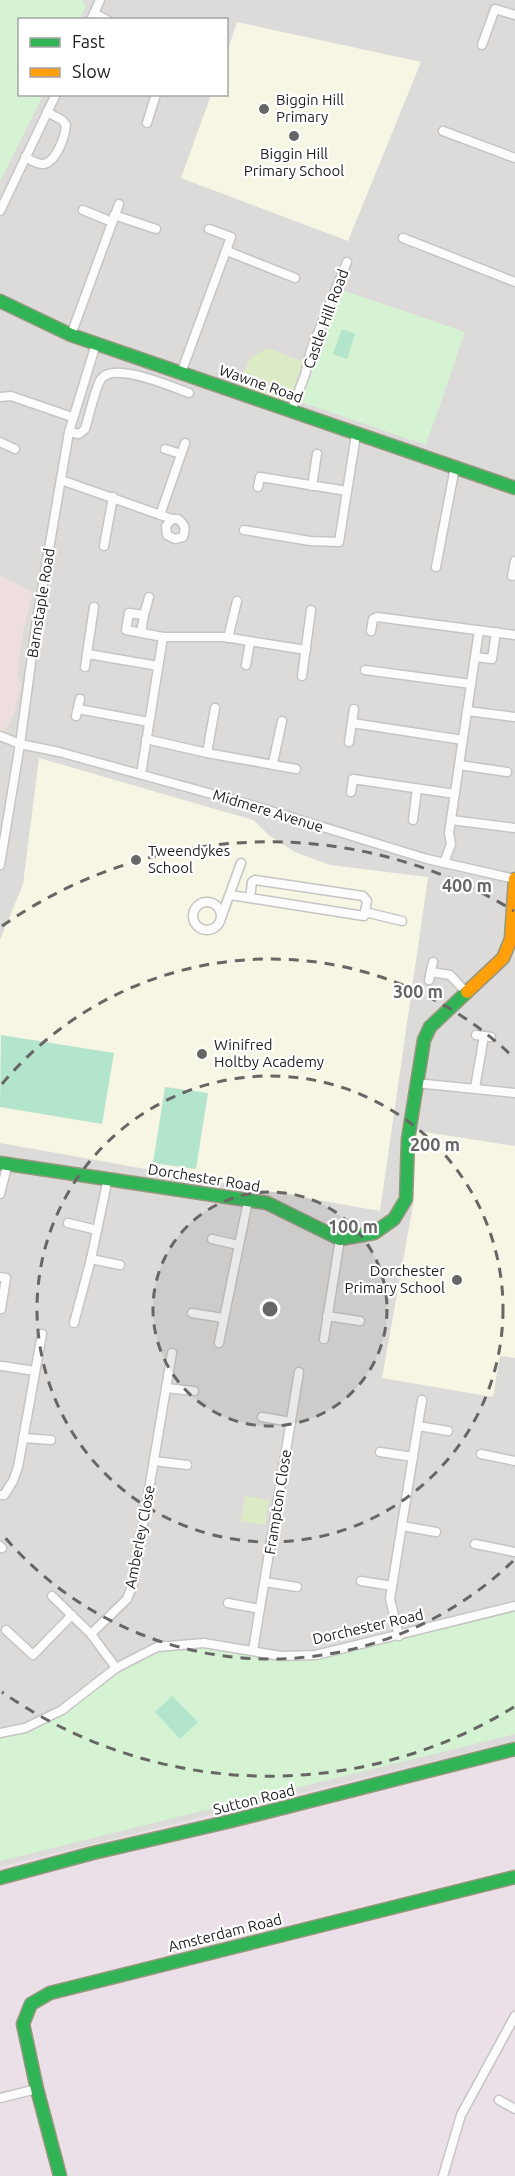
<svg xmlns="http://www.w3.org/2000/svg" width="515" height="2176" viewBox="0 0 515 2176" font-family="Ubuntu,sans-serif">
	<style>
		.residential { fill: #dcdbd9; fill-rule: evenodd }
		.commercial { fill: #efdede }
		.industrial { fill: #ebe0e7 }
		.education { fill: #f7f5e3 }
		.grass { fill: #dcebc6 }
		.park { fill: #d5f3d3 }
		.pitch { fill: #b2e5cc }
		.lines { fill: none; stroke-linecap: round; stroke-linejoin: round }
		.street-casing { stroke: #c6c5c4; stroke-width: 11 }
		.fast-casing { stroke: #97977f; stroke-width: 15 }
		.slow-casing { stroke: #97977f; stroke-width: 15 }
		.street { stroke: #fcfcfc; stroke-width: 8 }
		.fast { stroke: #30b455; stroke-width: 12 }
		.slow { stroke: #ff9f0a; stroke-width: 12 }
		.ring { fill: none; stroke: #676665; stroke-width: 3; stroke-dasharray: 10 8 }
		.poi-dot { fill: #676665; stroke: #fff; stroke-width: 2 }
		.labels { text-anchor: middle; stroke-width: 4.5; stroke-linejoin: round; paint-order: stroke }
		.poi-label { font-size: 15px; fill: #1f1f1f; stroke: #fff; text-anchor: start }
		.street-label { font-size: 15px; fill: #1f1f1f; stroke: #fff }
		.centre { fill: #676665; stroke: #fff; stroke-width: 3 }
		.ring-label { font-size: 18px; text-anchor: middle; font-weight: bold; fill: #676665; stroke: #fff; stroke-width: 4.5; stroke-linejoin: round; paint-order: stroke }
	</style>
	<rect width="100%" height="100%" fill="#edebe8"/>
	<path class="residential" d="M 0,0 L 515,0 L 515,1741 L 0,1867 ZM 20,20 L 226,20 L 226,94 L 20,94 Z"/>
	<polygon class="commercial" points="0,575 33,592 24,627 18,669 18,678 21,684 14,715 6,729 0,732"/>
	<polygon class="industrial" points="515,1741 515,2176 0,2176 0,1867"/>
	<g class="education">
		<polygon points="237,22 421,62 348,241 181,178 211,95 226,94 227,52"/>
		<polygon points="39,758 253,820 270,836 295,852 330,865 428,877 380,1211 0,1143 0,940 23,884"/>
		<polygon points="412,1130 515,1146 515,1358 500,1356 493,1397 382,1378 413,1205"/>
	</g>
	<g class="grass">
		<polygon points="268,348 304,362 302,375 289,405 237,386 251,357"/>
		<polygon points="245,1496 269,1500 265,1525 241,1521"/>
	</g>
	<g class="park">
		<polygon points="0,0 82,0 86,6 80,19 20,20 20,94 43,95 0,182"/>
		<polygon points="339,289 465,332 426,445 298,401 314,352"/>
		<polygon points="515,1610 515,1734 0,1861 0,1738 61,1715 129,1666 147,1655 165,1649 198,1646 279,1660 315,1659"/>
	</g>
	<g class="pitch">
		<polygon points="342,329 355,334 347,359 333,354"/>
		<polygon points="1,1035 114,1053 102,1124 0,1107"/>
		<polygon points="165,1087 208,1093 196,1169 153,1163"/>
		<polygon points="172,1696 198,1722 180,1739 155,1712"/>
	</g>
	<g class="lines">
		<g class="street-casing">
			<g id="street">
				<polyline points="94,13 107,20"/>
				<polyline points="91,20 100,0"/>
				<polyline points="482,45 495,9 515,15"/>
				<polyline points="147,123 156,94"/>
				<polyline points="443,131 515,158"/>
				<path d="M 25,157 C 31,160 38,165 44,164 C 57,161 65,136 66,125 L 62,120 L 47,112"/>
				<polyline points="83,210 112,222"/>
				<polyline points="0,211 56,94"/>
				<polyline points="114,215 156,229"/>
				<polyline points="403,238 515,282"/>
				<polyline points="227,251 295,278"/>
				<polyline points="71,335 119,204"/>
				<polyline points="181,373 231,237 209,229"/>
				<polyline points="0,397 11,396 72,417"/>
				<polyline points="291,411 305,375 311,350 347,262"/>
				<path d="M 69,432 L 79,434 L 85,429 C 89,417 95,388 101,379 C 113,361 172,387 189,393"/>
				<polyline points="0,442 15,449"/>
				<polyline points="165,449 181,454"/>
				<path d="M 61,480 L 172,519 L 178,519 C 185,525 186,528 183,537 L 175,539 L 167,535 L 166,526 L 172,519"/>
				<polyline points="312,486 317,454"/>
				<polyline points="258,487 260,477 347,491"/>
				<polyline points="160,515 185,443"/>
				<polyline points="244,530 310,541 339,542 356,435"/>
				<polyline points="104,546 113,497"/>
				<polyline points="436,567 455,467"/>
				<polyline points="512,576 515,561"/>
				<polyline points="144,615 149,597"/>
				<polyline points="371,631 373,619 377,617 515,635"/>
				<polyline points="141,633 144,615 129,613 126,630 163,637"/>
				<polyline points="228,638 237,601"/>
				<polyline points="88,654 158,666"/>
				<polyline points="475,657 492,659 496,632"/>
				<polyline points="246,665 250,642"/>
				<polyline points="85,667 94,607"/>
				<polyline points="365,670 471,684"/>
				<polyline points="302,676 311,610"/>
				<polyline points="78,709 149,722"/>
				<polyline points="467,711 515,717"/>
				<polyline points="76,716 80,699"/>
				<polyline points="352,723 463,740"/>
				<polyline points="0,736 20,744 59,752 248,804 427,859 515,879"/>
				<polyline points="146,739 207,753 296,769"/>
				<polyline points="349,742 354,709"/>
				<polyline points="207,753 215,708"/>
				<polyline points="273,763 282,721"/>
				<polyline points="459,765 507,772"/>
				<polyline points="141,774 163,637 224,637 306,650"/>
				<polyline points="351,792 353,779 455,794"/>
				<polyline points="413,820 417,789"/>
				<polyline points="451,820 515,828"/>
				<polyline points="444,863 451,844 449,833 479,630"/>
				<polyline points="0,865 20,744 37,619 69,432 96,344"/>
				<polyline points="230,895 250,898 252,882 255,880 363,896 367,901 364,916 250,898"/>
				<circle cx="207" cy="916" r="14"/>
				<polyline points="365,912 402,921"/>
				<polyline points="221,918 241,863"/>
				<polyline points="431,972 450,975 466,992"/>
				<polyline points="429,980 433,962"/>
				<polyline points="476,1035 491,1037"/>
				<polyline points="416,1083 515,1093"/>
				<polyline points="475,1088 484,1036"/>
				<polyline points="0,1194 8,1163"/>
				<polyline points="68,1223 97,1230"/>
				<polyline points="212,1239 238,1245"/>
				<polyline points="91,1259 120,1265"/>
				<polyline points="0,1277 6,1278 1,1309"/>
				<polyline points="192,1313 223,1318"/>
				<polyline points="327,1316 360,1321"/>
				<polyline points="74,1323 91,1259 108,1178"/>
				<polyline points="324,1339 340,1239"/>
				<polyline points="219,1343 248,1201"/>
				<polyline points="2,1366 35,1371"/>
				<polyline points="166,1388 194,1391"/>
				<polyline points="262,1417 291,1422"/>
				<polyline points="418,1426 448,1431"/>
				<polyline points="23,1438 51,1440"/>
				<polyline points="380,1452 413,1457"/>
				<polyline points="481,1454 515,1461"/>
				<polyline points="154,1461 187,1465"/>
				<polyline points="0,1495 4,1495 13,1481 18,1467 42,1334"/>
				<polyline points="402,1526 436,1532"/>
				<polyline points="475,1544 515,1552"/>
				<polyline points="0,1546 2,1548"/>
				<polyline points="361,1581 392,1586"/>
				<polyline points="265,1582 297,1587"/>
				<polyline points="52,1596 91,1634 116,1668"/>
				<polyline points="228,1603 260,1609"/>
				<polyline points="6,1630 33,1655 72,1615"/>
				<polyline points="91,1634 127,1599 133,1584 172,1353"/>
				<polyline points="399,1636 390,1599 422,1400"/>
				<polyline points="253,1650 299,1372"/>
				<polyline points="0,1733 25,1728 62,1710 116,1668 157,1647 204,1643 281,1656 316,1655 515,1606"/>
				<polyline points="0,2098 37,2089"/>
				<polyline points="499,2100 515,2109"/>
				<polyline points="443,2176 461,2115 515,2016"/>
			</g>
		</g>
		<g class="fast-casing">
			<g id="fast">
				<polyline points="0,301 71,335 515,488"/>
				<polyline points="0,1163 267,1203 340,1239 374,1233 394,1219 406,1199 408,1139 424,1040 430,1027 467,992"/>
				<polyline points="0,1878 93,1853 227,1822 515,1749"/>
				<polyline points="60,2176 37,2089 23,2024 31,2004 50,1993 515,1877"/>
			</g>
		</g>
		<g class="slow-casing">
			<polyline id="slow" points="467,992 503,958 511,939 515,879"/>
		</g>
		<use href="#street" class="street"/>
		<use href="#fast" class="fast"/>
		<use href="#slow" class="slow"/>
	</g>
	<circle cx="270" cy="1309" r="117" fill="#676665" fill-opacity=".12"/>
	<g class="ring">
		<circle cx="270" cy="1309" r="117"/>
		<circle cx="270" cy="1309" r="233"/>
		<path d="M513 1561A350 350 0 0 1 2 1534M2 1084A350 350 0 0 1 513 1057"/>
		<path d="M514 1707A467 467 0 0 1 2 1692M2 926A467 467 0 0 1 514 911"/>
	</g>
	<g class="poi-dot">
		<circle cx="264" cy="109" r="6"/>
		<circle cx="294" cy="136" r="6"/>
		<circle cx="136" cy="860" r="6"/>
		<circle cx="202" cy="1054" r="6"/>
		<circle cx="457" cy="1280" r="6"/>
	</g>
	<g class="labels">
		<g class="poi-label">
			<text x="276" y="105">Biggin Hill<tspan x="276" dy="17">Primary</tspan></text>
			<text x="294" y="159" text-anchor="middle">Biggin Hill<tspan x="294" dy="17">Primary School</tspan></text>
			<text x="148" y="856">Tweendykes<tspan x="148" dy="17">School</tspan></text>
			<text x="214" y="1050">Winifred<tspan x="214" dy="17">Holtby Academy</tspan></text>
			<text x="445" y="1276" text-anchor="end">Dorchester<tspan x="445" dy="17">Primary School</tspan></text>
		</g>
		<g class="street-label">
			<text transform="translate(326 319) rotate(-70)" y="5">Castle Hill Road</text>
			<text transform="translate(261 384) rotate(19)" y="5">Wawne Road</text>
			<text transform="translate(41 603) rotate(-81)" y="5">Barnstaple Road</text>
			<text transform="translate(268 811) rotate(17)" y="5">Midmere Avenue</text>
			<text transform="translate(204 1178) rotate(9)" y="5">Dorchester Road</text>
			<text transform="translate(278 1502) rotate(-81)" y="5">Frampton Close</text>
			<text transform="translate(140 1537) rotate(-79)" y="5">Amberley Close</text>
			<text transform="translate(368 1627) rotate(-13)" y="5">Dorchester Road</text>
			<text transform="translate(254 1800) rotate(-14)" y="5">Sutton Road</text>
			<text transform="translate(225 1933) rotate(-14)" y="5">Amsterdam Road</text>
		</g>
	</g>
	<circle cx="270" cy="1309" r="9" class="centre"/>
	<g class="ring-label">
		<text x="467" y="892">400 m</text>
		<text x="418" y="998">300 m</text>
		<text x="435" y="1151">200 m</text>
		<text x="353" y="1233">100 m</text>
	</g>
	<rect x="18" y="18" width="210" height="78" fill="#ffffff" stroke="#a5a5a5" stroke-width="1.5"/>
	<rect x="30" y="38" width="30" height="9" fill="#30b455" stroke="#a5a5a5" stroke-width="1.5"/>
	<text x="72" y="48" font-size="18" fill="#1f1f1f">Fast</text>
	<rect x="30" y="68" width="30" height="9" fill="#ff9f0a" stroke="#a5a5a5" stroke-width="1.5"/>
	<text x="72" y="78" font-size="18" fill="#1f1f1f">Slow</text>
</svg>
